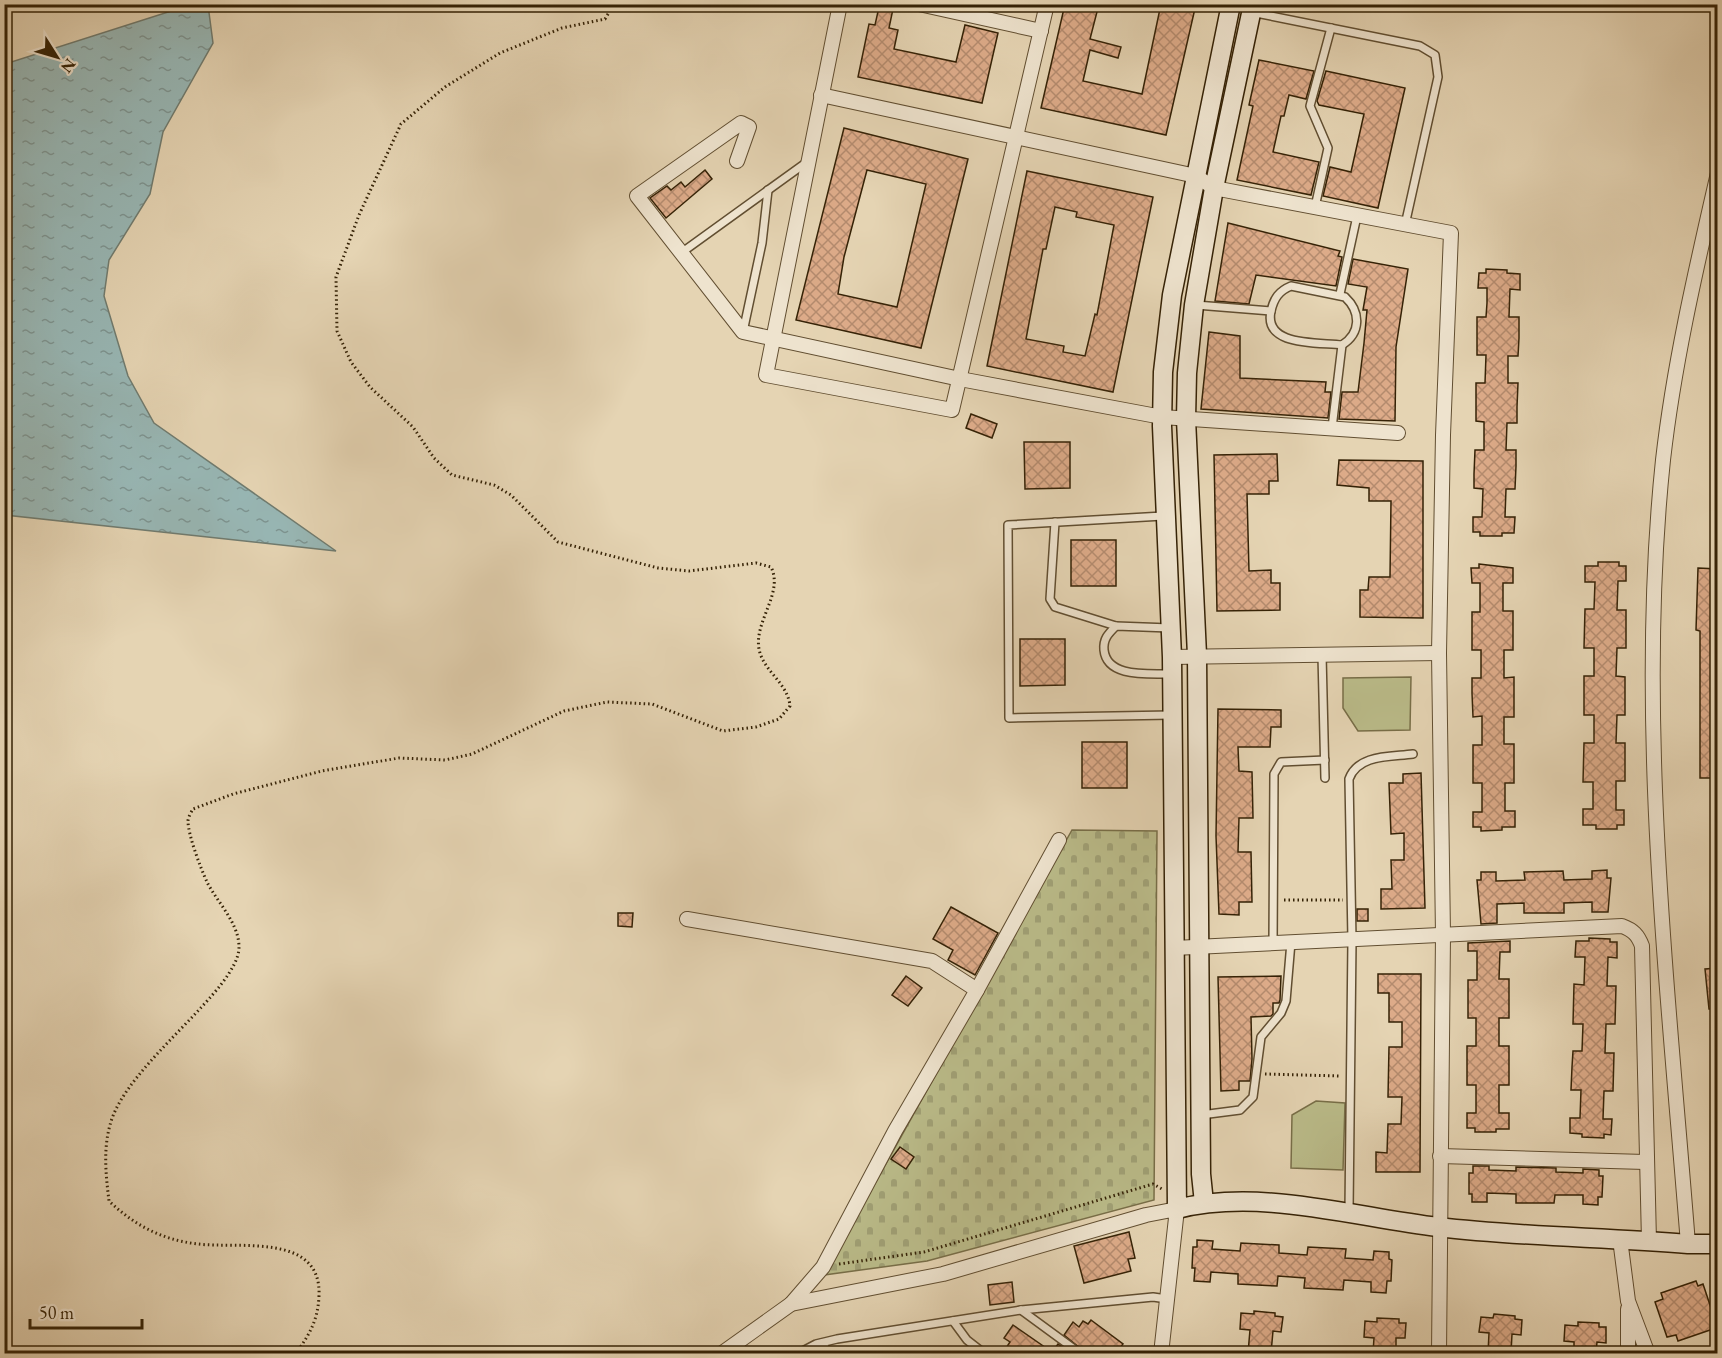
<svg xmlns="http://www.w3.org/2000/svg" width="1722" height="1358" viewBox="0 0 1722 1358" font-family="'EB Garamond',serif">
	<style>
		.green { fill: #babb89; stroke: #786e48; stroke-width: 1.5 }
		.cemetery { fill: url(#cemetery-stones); stroke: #786e48; stroke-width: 1.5 }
		.water { fill: url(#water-ripples); stroke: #707b6f; stroke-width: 1.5 }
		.building { fill: url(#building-cross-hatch); stroke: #352206; stroke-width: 1.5; fill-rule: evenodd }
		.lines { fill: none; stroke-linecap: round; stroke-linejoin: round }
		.lane-casing { stroke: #614e31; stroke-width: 10 }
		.street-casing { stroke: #614e31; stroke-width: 16 }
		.secondary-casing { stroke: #352206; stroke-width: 21 }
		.path { stroke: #352206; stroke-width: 3; stroke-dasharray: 1.5 3; stroke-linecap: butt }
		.lane { stroke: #eee3ce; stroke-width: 7 }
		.street { stroke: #eee3ce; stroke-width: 14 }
		.secondary { stroke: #eee3ce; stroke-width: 18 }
	</style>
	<defs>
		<pattern id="cemetery-stones" width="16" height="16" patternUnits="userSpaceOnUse" patternTransform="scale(1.5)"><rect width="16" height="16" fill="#babb89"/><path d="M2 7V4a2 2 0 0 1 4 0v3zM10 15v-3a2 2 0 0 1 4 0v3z" fill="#a0a075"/></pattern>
		<pattern id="water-ripples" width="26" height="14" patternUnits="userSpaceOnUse" patternTransform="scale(1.5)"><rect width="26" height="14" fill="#98b7b5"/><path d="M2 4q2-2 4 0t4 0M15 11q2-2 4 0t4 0" fill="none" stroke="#7d9491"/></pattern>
		<pattern id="building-cross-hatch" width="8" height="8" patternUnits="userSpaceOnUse" patternTransform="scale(1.5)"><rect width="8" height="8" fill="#ddab89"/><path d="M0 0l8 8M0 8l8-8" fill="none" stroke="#b48b6e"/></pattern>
	</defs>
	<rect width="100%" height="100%" fill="#e5d4b3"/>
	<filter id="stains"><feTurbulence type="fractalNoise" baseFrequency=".00333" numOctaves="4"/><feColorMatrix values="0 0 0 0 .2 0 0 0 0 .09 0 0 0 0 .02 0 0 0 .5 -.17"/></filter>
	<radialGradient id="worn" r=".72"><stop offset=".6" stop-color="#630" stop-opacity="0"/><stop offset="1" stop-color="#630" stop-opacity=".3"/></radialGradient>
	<g class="green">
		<polygon points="1411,677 1410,730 1358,731 1343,708 1343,678"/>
		<polygon points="1316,1101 1345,1103 1343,1170 1291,1168 1292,1115"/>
	</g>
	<polygon class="cemetery" points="1072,830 1157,831 1154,1200 927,1261 824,1275"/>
	<polygon class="water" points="190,5 208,5 213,43 163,132 150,194 109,260 104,296 128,376 154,423 336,551 5,515 5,64"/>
	<g class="building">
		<polygon points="1065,4 1099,4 1090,39 1121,47 1118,58 1090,50 1083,81 1142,94 1161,4 1196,4 1166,135 1041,108"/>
		<polygon points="879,7 893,9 889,28 898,30 894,49 956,62 965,25 998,33 982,103 858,77 869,24 875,25"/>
		<polygon points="1259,60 1314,71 1306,99 1289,95 1284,116 1281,116 1273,152 1319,162 1311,195 1237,180 1253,106 1249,105"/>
		<polygon points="1326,71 1405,88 1378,208 1323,196 1330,167 1351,172 1364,114 1319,105 1317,101"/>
		<path d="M 844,128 L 968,159 L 921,348 L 796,320 ZM 867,170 L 926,184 L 897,307 L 838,294 L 844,257 Z"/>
		<polygon points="705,170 712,179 666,218 650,198 667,186 671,190 681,182 685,187"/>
		<path d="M 1027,171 L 1153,197 L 1113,392 L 987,366 ZM 1055,207 L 1077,212 L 1076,217 L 1114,225 L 1097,315 L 1095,314 L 1085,356 L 1063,352 L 1064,346 L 1026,339 L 1043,249 L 1046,249 Z"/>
		<polygon points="1228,223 1340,251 1338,256 1342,257 1336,286 1256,275 1249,304 1215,301"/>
		<polygon points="1353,259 1408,269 1396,347 1395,421 1339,419 1342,392 1358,392 1364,343 1367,310 1363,310 1367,287 1348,284"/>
		<polygon points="1486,269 1507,270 1507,273 1520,274 1520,290 1510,289 1509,317 1519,317 1519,338 1518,356 1508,356 1508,383 1518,383 1517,407 1517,423 1507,423 1506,450 1516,450 1516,466 1515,489 1506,489 1505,517 1515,517 1514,533 1502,533 1502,536 1480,536 1480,532 1473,532 1473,517 1482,517 1483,489 1474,488 1474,474 1475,450 1484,450 1484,422 1476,421 1476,383 1485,383 1486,355 1477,355 1477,317 1486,317 1487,303 1487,288 1478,288 1479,273 1486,273"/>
		<polygon points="1209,332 1240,336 1240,378 1326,382 1325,392 1331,392 1328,418 1201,409"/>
		<polygon points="971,414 997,424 992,438 966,428"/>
		<polygon points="1024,442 1070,442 1070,488 1025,489"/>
		<polygon points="1277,454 1278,481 1269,481 1269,494 1247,494 1249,571 1271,570 1271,583 1280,583 1280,610 1217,611 1214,455"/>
		<polygon points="1339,460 1423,461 1423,618 1360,617 1360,590 1368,590 1369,577 1390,577 1391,501 1369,501 1369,488 1337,485"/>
		<rect x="1071" y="540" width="45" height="46"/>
		<polygon points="1598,562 1619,562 1619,566 1626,566 1626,581 1618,581 1617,610 1626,610 1626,648 1617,648 1616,676 1625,677 1625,715 1617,715 1616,743 1625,743 1625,781 1616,781 1616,810 1624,810 1624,825 1617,825 1617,829 1596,829 1596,825 1583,825 1583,809 1593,809 1593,782 1583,782 1584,743 1594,743 1594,715 1584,715 1584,676 1594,676 1594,648 1584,648 1585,609 1594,609 1595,582 1585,582 1585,566 1598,566"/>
		<polygon points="1479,564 1513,568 1513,583 1503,583 1503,611 1513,611 1513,650 1504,650 1504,678 1514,677 1514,717 1504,717 1504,744 1514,744 1514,783 1505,783 1505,811 1515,811 1515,827 1502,827 1502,830 1481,831 1481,827 1473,827 1473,812 1482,812 1482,783 1473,783 1473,745 1482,745 1482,716 1473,717 1472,693 1472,678 1481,678 1481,650 1472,650 1472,612 1480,612 1480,583 1472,583 1471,568 1479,568"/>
		<polygon points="1698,568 1718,569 1718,778 1700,778 1700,631 1696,630"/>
		<polygon points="1020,639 1065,639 1065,685 1020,686"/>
		<polygon points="1218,709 1281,710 1281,727 1271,727 1270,747 1238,747 1239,771 1252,772 1253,818 1239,818 1238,852 1251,852 1252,902 1239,902 1239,915 1219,914 1216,836"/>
		<rect x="1082" y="742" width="45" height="46"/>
		<polygon points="1421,773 1425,908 1381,909 1381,889 1392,889 1391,860 1404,860 1404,833 1391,834 1389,783 1403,783 1403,774"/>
		<polygon points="1607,870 1607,878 1611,878 1608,912 1592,912 1592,902 1564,903 1564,913 1524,913 1524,903 1497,904 1497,923 1481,924 1477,880 1481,880 1481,872 1496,872 1496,881 1525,880 1524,872 1563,871 1564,880 1592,879 1592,871"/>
		<polygon points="951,907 998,933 975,975 948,960 953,950 933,939"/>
		<rect x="1357" y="909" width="11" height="12"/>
		<polygon points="618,913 633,913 632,927 618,926"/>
		<polygon points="1589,938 1610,939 1610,942 1617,942 1617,958 1608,957 1607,986 1616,986 1615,1024 1606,1024 1605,1053 1614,1053 1613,1091 1604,1091 1603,1119 1612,1119 1611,1135 1604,1134 1604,1138 1582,1137 1582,1134 1570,1133 1570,1118 1580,1118 1581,1090 1571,1090 1572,1067 1573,1051 1582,1051 1583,1024 1573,1024 1574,984 1584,985 1585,957 1575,957 1576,941 1589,941"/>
		<polygon points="1510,941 1510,952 1500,952 1499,979 1509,979 1509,1018 1499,1018 1499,1046 1509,1046 1509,1085 1499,1085 1499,1113 1509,1113 1509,1129 1496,1129 1496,1132 1475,1132 1475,1128 1467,1128 1467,1113 1476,1113 1476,1085 1467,1085 1467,1046 1476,1046 1476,1018 1468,1018 1468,980 1477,980 1477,951 1468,951 1468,943"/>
		<polygon points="1718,968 1718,1009 1709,1009 1705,969"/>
		<polygon points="1378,974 1421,974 1420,1172 1376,1172 1376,1152 1387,1153 1388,1124 1401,1124 1402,1097 1388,1097 1389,1047 1402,1047 1402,1022 1389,1022 1389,993 1378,993"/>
		<polygon points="906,976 922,988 908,1006 892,995"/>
		<polygon points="1281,976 1280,1000 1279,1003 1273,1003 1273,1014 1271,1016 1251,1017 1252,1059 1250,1081 1239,1081 1239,1090 1221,1091 1218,977"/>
		<polygon points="900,1147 914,1157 906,1169 891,1159"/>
		<polygon points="1473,1166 1489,1166 1489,1170 1516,1171 1516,1167 1556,1168 1556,1172 1583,1173 1583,1169 1599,1170 1599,1176 1603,1176 1602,1197 1598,1197 1598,1205 1583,1204 1583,1195 1555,1195 1554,1203 1516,1203 1516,1194 1487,1193 1487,1202 1472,1202 1472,1194 1469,1194 1469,1173 1473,1173"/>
		<polygon points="1129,1232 1135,1258 1128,1259 1131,1271 1084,1283 1074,1246"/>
		<polygon points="1197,1240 1213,1241 1212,1249 1240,1251 1241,1243 1279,1245 1279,1253 1307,1255 1308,1247 1346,1249 1345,1258 1373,1260 1374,1251 1389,1252 1389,1259 1392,1260 1391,1281 1387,1281 1386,1293 1371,1292 1371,1282 1344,1280 1343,1290 1304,1288 1305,1278 1278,1276 1277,1286 1238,1284 1238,1274 1211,1272 1210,1282 1194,1281 1195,1268 1192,1268 1193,1247 1197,1247"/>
		<polygon points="1696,1281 1698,1286 1703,1284 1716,1323 1711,1324 1713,1329 1678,1341 1676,1335 1667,1337 1655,1302 1663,1299 1661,1293"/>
		<polygon points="1012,1282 1014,1302 990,1305 988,1285"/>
		<polygon points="1254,1311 1275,1313 1275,1316 1283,1317 1281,1332 1273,1331 1271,1353 1248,1353 1250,1330 1240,1329 1241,1313 1254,1314"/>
		<polygon points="1494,1314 1515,1316 1515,1319 1522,1320 1521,1335 1512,1334 1511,1353 1488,1353 1489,1333 1479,1332 1481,1317 1493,1318"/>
		<polygon points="1377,1318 1399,1319 1399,1323 1406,1323 1405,1338 1396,1338 1396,1353 1373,1353 1374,1338 1364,1337 1365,1321 1377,1322"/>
		<polygon points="1091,1320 1123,1344 1116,1353 1086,1353 1064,1335 1073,1322 1079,1327 1083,1321 1088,1324"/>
		<polygon points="1578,1322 1599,1323 1599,1327 1606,1327 1606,1343 1597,1342 1596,1353 1574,1353 1574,1342 1564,1341 1565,1325 1578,1326"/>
		<polygon points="1013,1325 1052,1352 1058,1344 1071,1353 1014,1353 1006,1348 1010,1342 1004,1338"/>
	</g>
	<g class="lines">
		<g class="lane-casing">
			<g id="lane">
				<polyline points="1251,12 1420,46 1435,55 1438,77 1405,225"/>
				<polyline points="1315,207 1328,148 1310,106 1331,28"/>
				<polyline points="681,253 807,162"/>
				<path d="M 1291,286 L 1345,297 C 1361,312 1361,333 1342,345 C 1319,342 1263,347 1271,311 C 1274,298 1279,291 1291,286 Z"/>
				<polyline points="1340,294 1357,216"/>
				<polyline points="1196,305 1271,311"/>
				<polyline points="743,332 762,243 768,190"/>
				<polyline points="1332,428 1342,345"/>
				<polyline points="1163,516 1008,525 1009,718 1171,715"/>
				<polyline points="1055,522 1050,599 1055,607 1116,626"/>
				<path d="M 1170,628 L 1116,626 C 1108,634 1103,639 1104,650 C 1107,679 1151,673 1172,674"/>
				<polyline points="1322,655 1325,778"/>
				<polyline points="1273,944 1274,774 1281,762 1325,760"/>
				<polyline points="1201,1115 1240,1110 1253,1097 1261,1037 1281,1013 1286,1001 1291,942"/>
				<path d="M 1349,1211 L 1352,940 L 1349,779 C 1358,754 1391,757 1413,754"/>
				<polyline points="1021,1310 1081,1354"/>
				<polyline points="953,1321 967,1340 985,1354"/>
				<polyline points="822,1343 830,1354"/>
				<polyline points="797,1354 816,1344 837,1339 1021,1310 1153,1297 1167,1299"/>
			</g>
		</g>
		<g class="street-casing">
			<g id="street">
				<polyline points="840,4 766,375 952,410 1047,4"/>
				<polyline points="919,4 1041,31"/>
				<polyline points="821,95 1196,176 1214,188 1451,233 1443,435 1439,653 1443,935 1439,1354"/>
				<polyline points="737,161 749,127 741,123 637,196 743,332 960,379 1162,417 1398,433"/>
				<polyline points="1172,657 1439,653"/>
				<polyline points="687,919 932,961 977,990"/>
				<path d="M 1174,948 L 1622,926 C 1633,930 1638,935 1642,946 L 1649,1241"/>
				<polyline points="1440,1156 1645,1162"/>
				<polyline points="1620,1239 1628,1301 1648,1354"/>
				<path d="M 1688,1244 C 1668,988 1636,717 1663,460 C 1674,363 1696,269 1718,173"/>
				<polyline points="791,1304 823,1267 895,1131 977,990 1059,840"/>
				<polyline points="721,1354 791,1304 943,1274 1146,1215 1177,1209 1161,1354"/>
				<polyline points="1628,1354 1628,1309"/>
			</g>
		</g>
		<g class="secondary-casing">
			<g id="secondary">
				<path d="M 1231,4 L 1172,295 L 1163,372 L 1162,426 L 1172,657 L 1177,1209 C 1260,1188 1354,1217 1438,1227 C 1521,1237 1605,1237 1688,1244 L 1718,1244"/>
				<polyline points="1204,1203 1201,1174 1197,655 1186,419 1187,373 1194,305 1214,188 1253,4"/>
			</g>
		</g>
		<g class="path">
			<polyline points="1284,900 1343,900"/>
			<polyline points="1265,1074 1339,1076"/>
			<polyline points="839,1264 924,1252 1153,1184 1162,1189"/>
			<path d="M 295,1354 C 310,1335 318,1319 319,1296 C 322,1232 238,1249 198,1244 C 162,1240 134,1225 109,1201 C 106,1176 103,1150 110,1125 C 125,1065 239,990 239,947 C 239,923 217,902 207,882 C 201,869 188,835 188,821 C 188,818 191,812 193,809 L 233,794 L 322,771 L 399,758 L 445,760 L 472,754 L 564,711 L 607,702 L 652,704 L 723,731 L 756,727 L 779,719 L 790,706 C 788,683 763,671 759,649 C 754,621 784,593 771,567 L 756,563 L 689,571 L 658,568 L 558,542 L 511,495 L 494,485 L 452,475 L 434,458 L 413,427 L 370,387 L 351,362 L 337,331 L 336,277 L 359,215 L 401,124 L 445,87 L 500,53 L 562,28 L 605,19 L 614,4"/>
		</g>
		<use href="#lane" class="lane"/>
		<use href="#street" class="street"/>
		<use href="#secondary" class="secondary"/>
	</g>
	<rect width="1722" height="1358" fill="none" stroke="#e5d4b3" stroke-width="24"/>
	<rect x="6" y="6" width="1710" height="1346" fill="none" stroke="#352206" stroke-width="3"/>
	<rect x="12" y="12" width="1698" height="1334" fill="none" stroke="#352206" stroke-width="1.5"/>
	<g transform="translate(57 57) rotate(127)" stroke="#eee3ce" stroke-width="4.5" paint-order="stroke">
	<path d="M0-4.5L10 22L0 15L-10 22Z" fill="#352206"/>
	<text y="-9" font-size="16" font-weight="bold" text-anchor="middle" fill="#352206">N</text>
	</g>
	<path d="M30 1319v9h112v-9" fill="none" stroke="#352206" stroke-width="3"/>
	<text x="39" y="1319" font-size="18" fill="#352206" stroke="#eee3ce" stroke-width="4.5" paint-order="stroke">50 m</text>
	<rect width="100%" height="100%" filter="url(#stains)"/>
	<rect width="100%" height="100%" fill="url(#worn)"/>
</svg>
